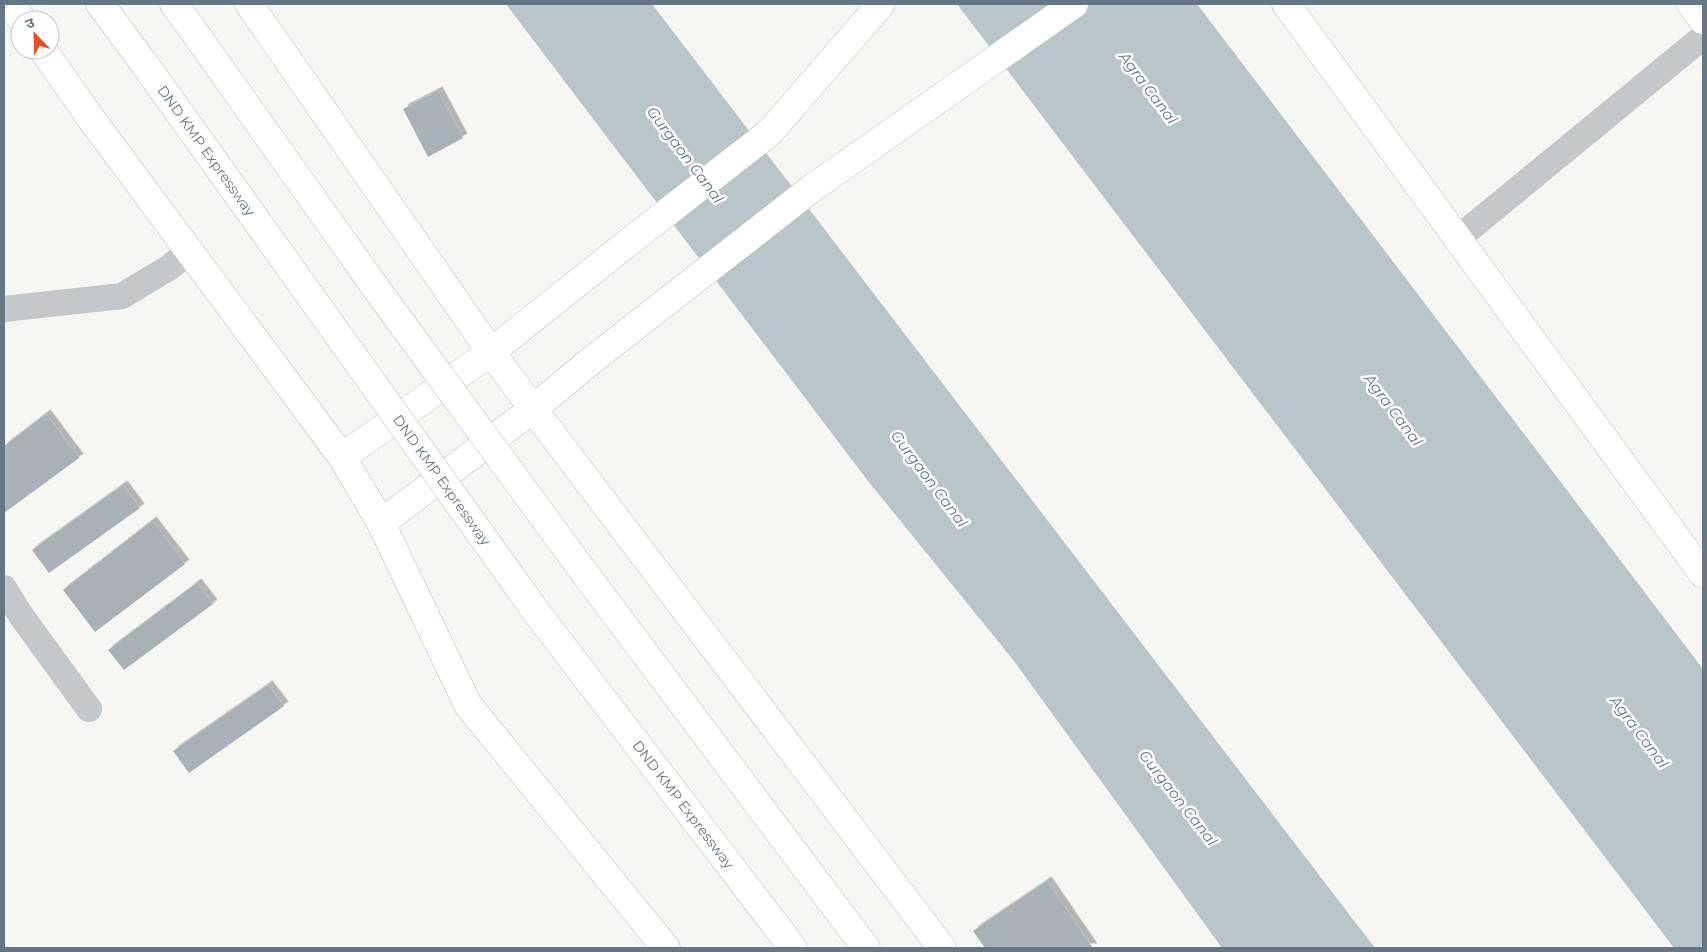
<svg xmlns="http://www.w3.org/2000/svg" width="1707" height="952" viewBox="0 0 1707 952" font-family="Montserrat,'Noto Sans Devanagari',sans-serif">
	<style>
		.water { fill: #b9c6c9 }
		.building { fill: #a8b1b6; filter: url(#shadow) }
		.lines { fill: none; stroke-linecap: round; stroke-linejoin: round }
		.secondary-casing { stroke: #b6bbc0; stroke-width: 29 }
		.highway-casing { stroke: #b7babd; stroke-width: 29 }
		.street { stroke: #c4c8cb; stroke-width: 26 }
		.secondary { stroke: #fff; stroke-width: 28 }
		.highway { stroke: #fff; stroke-width: 28 }
		.highway-bridge-casing { stroke: #b7babd; stroke-width: 29; stroke-linecap: butt }
		.highway-bridge { stroke: #fff; stroke-width: 28 }
		.labels { text-anchor: middle; stroke-width: 5; stroke-linejoin: round; paint-order: stroke }
		.street-label { font-size: 14px; fill: #657685; stroke: #fff }
		.water-label { font-size: 15px; font-style: italic; fill: #607881; stroke: #fff }
	</style>
	<defs>
		<filter id="shadow"><feDropShadow dx="4.5" dy="-4.5" stdDeviation="0" flood-color="#0004"/></filter>
	</defs>
	<rect width="100%" height="100%" fill="#f6f6f3"/>
	<g class="water">
		<polygon points="506,4 652,4 1375,948 1222,948 1014,661 868,481"/>
		<polygon points="957,4 1197,4 1703,669 1703,948 1674,948"/>
	</g>
	<g class="building">
		<polygon points="438,91 463,138 428,157 403,109"/>
		<polygon points="46,414 79,458 4,513 4,446"/>
		<polygon points="123,485 140,508 49,573 32,550"/>
		<polygon points="152,521 185,564 95,632 63,590"/>
		<polygon points="197,583 213,604 124,670 108,650"/>
		<polygon points="268,685 284,706 189,773 173,751"/>
		<polygon points="1047,881 1093,948 985,948 973,931"/>
	</g>
	<g class="lines">
		<g class="secondary-casing">
			<g id="secondary">
				<polyline points="11,4 22,20"/>
				<polyline points="249,4 491,352 533,409 942,948"/>
				<polyline points="1286,4 1703,574"/>
				<polyline points="1691,4 1703,20"/>
				<polyline points="43,50 92,120 342,457 381,523 468,705 666,948"/>
				<polyline points="342,457 491,352 634,238 769,133 881,4"/>
				<polyline points="381,523 533,409 592,360 811,189 1074,4"/>
			</g>
		</g>
		<g class="highway-casing">
			<g id="highway">
				<polyline points="100,4 143,62"/>
				<polyline points="174,4 190,26"/>
				<polyline points="586,575 866,948"/>
				<path id="s1" d="M 537,613 L 793,948"/>
			</g>
		</g>
		<g class="street">
			<polyline points="1457,239 1703,37"/>
			<polyline points="4,309 122,296 170,267 190,250"/>
			<polyline points="4,588 22,617 89,709"/>
		</g>
		<use href="#secondary" class="secondary"/>
		<use href="#highway" class="highway"/>
		<g class="highway-bridge-casing">
			<g id="highway-bridge">
				<polyline points="190,26 378,291 586,575"/>
				<path id="s2" d="M 143,62 L 537,613"/>
			</g>
		</g>
		<use href="#highway-bridge" class="highway-bridge"/>
	</g>
	<g class="labels">
		<g class="street-label">
			<text dy="5" stroke="none"><textPath href="#s2" startOffset="109">DND KMP Expressway</textPath></text>
			<text dy="5" stroke="none"><textPath href="#s2" startOffset="514">DND KMP Expressway</textPath></text>
			<text dy="5" stroke="none"><textPath href="#s1" startOffset="241">DND KMP Expressway</textPath></text>
		</g>
		<g class="water-label">
			<text transform="translate(1148 88) rotate(53)" y="5">Agra Canal</text>
			<text transform="translate(685 155) rotate(53)" y="5">Gurgaon Canal</text>
			<text transform="translate(1393 410) rotate(53)" y="5">Agra Canal</text>
			<text transform="translate(929 479) rotate(53)" y="5">Gurgaon Canal</text>
			<text transform="translate(1639 732) rotate(53)" y="5">Agra Canal</text>
			<text transform="translate(1178 798) rotate(52)" y="5">Gurgaon Canal</text>
		</g>
	</g>
	<rect width="1707" height="952" fill="none" stroke="#657685" stroke-width="10"/>
	<g transform="translate(35 35) rotate(337)"><circle r="24" fill="#ffffff" stroke="#c1c8ce"/>
	<path d="M0-4L9 19L0 12L-9 19Z" fill="#e65123"/>
	<text y="-8" font-size="14" font-weight="bold" text-anchor="middle" fill="#657685">उ</text>
	</g>
</svg>
